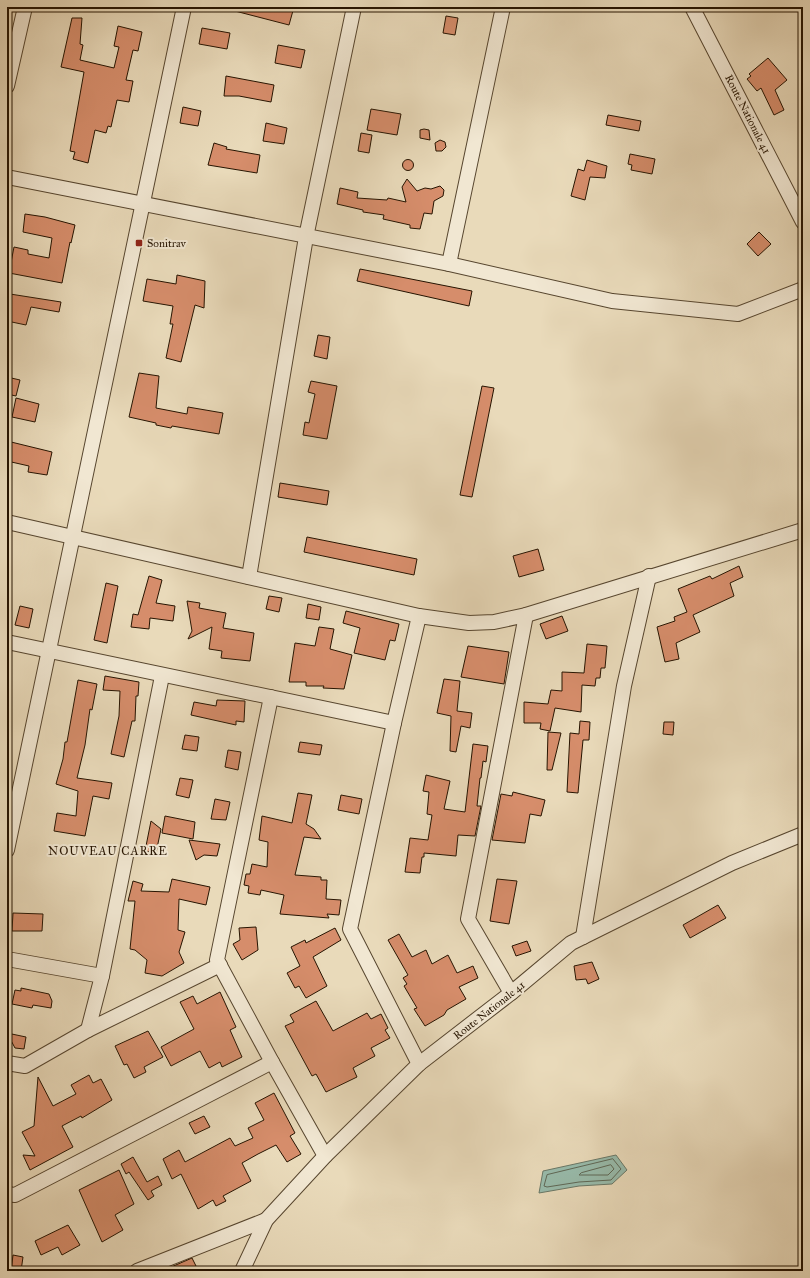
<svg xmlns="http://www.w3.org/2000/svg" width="810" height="1278" viewBox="0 0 810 1278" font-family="'IM FELL Great Primer',serif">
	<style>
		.water { fill: #98bbab; stroke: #6a7867 }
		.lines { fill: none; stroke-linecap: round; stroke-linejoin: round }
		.shore { stroke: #5f6856; stroke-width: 1 }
		.building { fill: #d68d6b; stroke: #261401 }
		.minor-casing { stroke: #57462f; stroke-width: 16 }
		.minor { stroke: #f1e7d2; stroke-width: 14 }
		.poi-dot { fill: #8f2418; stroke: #f1e7d2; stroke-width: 1.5 }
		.labels { text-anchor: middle; stroke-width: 4; stroke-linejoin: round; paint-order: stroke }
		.street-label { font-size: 11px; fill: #261401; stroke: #f1e7d2 }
		.poi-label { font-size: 11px; fill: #261401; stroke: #f1e7d2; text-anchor: start }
		.neighbourhood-label { font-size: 12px; letter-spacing: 1px; fill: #261401; stroke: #f1e7d2 }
	</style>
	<rect width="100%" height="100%" fill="#e9daba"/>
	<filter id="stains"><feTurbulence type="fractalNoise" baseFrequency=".005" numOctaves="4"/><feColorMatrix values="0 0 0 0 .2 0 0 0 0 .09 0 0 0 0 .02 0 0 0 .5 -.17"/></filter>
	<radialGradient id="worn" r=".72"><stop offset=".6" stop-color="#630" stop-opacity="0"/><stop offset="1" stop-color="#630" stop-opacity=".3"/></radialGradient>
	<polygon class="water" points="616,1155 627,1170 612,1184 579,1186 539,1193 543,1171"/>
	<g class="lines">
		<g class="shore">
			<polygon points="613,1159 621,1169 611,1180 579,1182 547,1187 544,1186 547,1175"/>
			<polygon points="611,1165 614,1169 608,1175 579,1175 581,1173"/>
		</g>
	</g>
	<g class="building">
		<polygon points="235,7 294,7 289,25 235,11"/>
		<polygon points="446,16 458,18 455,35 443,33"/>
		<polygon points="72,18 82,18 80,44 83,45 80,60 114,68 119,47 114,46 118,26 142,32 138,51 133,50 126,80 133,81 129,102 117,100 111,127 108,126 106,133 95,130 88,163 73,159 75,152 70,151 84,72 61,67"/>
		<polygon points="202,28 230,33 227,49 199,44"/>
		<polygon points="278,45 305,50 301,68 275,63"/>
		<polygon points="768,58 787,80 775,90 784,110 774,115 761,88 757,91 747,79 751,76 749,74"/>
		<polygon points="226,76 274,85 271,102 239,96 224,96"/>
		<polygon points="183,107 201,111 198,126 180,123"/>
		<polygon points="371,109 401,114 397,135 367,130"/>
		<polygon points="608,115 641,121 639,131 606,125"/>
		<polygon points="266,123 287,128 284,144 263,141"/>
		<polygon points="424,129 429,130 430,140 420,138 420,130"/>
		<polygon points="361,133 372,135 369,153 358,151"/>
		<polygon points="440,140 445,142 446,147 442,151 436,151 435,143"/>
		<polygon points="214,143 227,147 226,149 260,155 257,173 208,165"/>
		<polygon points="630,154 655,159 652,174 631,170 632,165 628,164"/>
		<circle cx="408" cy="165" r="5.5"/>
		<polygon points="587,160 607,166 605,178 590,177 585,200 571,196 578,169 584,171"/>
		<polygon points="407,179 417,191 425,188 431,189 440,186 444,190 443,196 434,201 432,214 424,213 420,229 410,228 410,225 383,219 384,215 363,212 363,210 337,204 340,188 358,192 357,198 387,200 388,198 406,202 402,187"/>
		<polygon points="25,214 45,217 75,225 71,243 70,242 62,283 9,273 14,247 28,250 28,254 49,258 52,238 23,232"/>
		<polygon points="759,232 771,244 758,256 747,244"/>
		<polygon points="360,269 472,291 469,306 357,281"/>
		<polygon points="177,275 205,281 204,308 195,305 181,362 166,358 173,324 170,324 173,306 143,301 147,279 176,284"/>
		<polygon points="10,294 61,302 59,312 31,307 26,325 7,321"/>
		<polygon points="318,335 330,337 327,359 314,356"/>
		<polygon points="139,373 159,376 156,408 187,414 188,407 223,413 219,434 172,426 171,428 156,425 156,423 129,417"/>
		<polygon points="7,377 20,380 16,396 7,394"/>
		<polygon points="311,381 337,386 327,439 303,435 305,422 309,423 315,394 308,392"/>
		<polygon points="482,386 494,388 472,497 460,495"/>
		<polygon points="16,398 39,404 35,422 12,417"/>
		<polygon points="7,441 52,452 47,475 28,472 29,466 7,461"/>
		<polygon points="280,483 329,491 327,505 278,497"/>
		<polygon points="307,537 417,559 414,575 304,552"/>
		<polygon points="538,549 544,570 519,577 513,556"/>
		<polygon points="739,566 743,577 730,583 734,596 693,615 700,632 676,643 679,659 665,662 657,627 675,621 674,617 687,612 678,589 710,576 712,579"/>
		<polygon points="149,576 162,580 156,603 175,606 173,621 150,618 149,629 131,627 133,614 138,615"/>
		<polygon points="106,583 118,586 107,643 94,640"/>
		<polygon points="269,596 282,598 279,612 266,609"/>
		<polygon points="187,601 200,603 199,608 226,613 223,628 254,633 250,661 221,658 222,651 209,649 212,627 188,639 192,631"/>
		<polygon points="308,604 321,607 319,620 306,618"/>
		<polygon points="20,606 33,609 29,628 15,625"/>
		<polygon points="346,611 399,624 395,641 390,640 385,660 354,653 360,628 343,623"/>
		<polygon points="562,616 568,631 546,639 540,624"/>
		<polygon points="319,627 334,629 330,649 352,655 344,689 323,688 324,686 306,686 306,682 289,682 295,643 315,646"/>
		<polygon points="587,644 607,646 605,668 601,668 600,678 596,678 595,686 582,685 581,712 555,708 550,731 540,729 541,723 524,723 524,702 548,704 551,690 562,691 562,672 584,673"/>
		<polygon points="468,646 509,652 504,684 461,677"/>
		<polygon points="105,676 139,682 138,696 136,696 135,721 132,721 124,757 111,754 119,716 120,691 103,690"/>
		<polygon points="444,679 460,681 457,711 472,713 470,728 461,726 456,752 450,751 451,716 437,713"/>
		<polygon points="78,680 97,684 92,710 90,709 85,745 77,778 112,783 109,799 93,796 85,836 54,831 57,813 76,816 78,791 56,784 63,759 65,742 67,742"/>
		<polygon points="217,700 245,701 244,722 236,721 236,725 191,715 194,702 216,706"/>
		<polygon points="580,721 590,722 589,740 583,740 578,793 567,792 570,733 579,734"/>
		<polygon points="664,722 674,722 673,735 663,734"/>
		<polygon points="548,732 561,733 552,770 547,770"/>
		<polygon points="185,735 199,737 197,751 182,749"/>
		<polygon points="300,742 322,745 320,755 298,752"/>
		<polygon points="473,744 488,746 486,762 483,761 481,778 480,778 477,806 481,806 475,836 458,835 456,856 424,853 424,857 422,857 420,873 405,872 410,838 428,840 432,815 427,814 429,792 423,791 426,775 450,781 444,809 465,812"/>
		<polygon points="228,750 241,752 238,770 225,767"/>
		<polygon points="180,778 193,780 189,798 176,795"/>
		<polygon points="513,792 545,800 541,816 530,814 525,843 492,840 501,794 512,796"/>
		<polygon points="298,793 312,795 306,824 314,829 321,839 304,837 295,875 321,877 321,880 327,880 326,899 341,900 339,915 327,914 329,918 280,914 284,895 261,890 260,895 248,893 249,886 244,885 246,874 250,874 252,864 267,867 268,842 259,840 262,816 292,823"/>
		<polygon points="341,795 362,799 359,814 338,810"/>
		<polygon points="215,799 230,802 226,820 211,819"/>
		<polygon points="165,816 195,822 193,839 162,833"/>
		<polygon points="151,821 161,829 156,853 145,851"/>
		<polygon points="189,840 220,844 217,856 204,855 196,860"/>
		<polygon points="172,879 210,887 206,905 179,899 178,930 185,932 179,952 184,963 162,976 145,973 147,960 135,950 130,949 135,901 128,901 133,881 143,884 141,891 169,892"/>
		<polygon points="497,879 517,881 509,924 490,921"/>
		<polygon points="718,905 726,918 690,938 683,925"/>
		<polygon points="13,913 43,914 42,931 12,931"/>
		<polygon points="256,927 258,950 242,960 233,944 240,940 239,928"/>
		<polygon points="335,928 341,940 313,957 327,986 306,998 299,986 295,988 287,973 300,966 291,947 305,940 306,943"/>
		<polygon points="399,934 412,957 426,950 432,964 448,955 457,973 473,966 478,978 459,987 466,999 447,1010 444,1015 425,1026 414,1009 417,1008 404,986 407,984 403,978 408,975 388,940"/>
		<polygon points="527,941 531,951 516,956 512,946"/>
		<polygon points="592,962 599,979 588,984 586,979 576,980 574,966"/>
		<polygon points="21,988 49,994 52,1001 51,1008 33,1005 32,1008 12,1004 15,990 21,991"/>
		<polygon points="220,992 236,1027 230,1030 242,1057 222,1067 220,1062 209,1068 200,1051 171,1066 161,1047 194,1029 180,1002 193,996 197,1004"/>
		<polygon points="316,1001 333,1031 367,1013 371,1019 381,1014 388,1028 385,1030 390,1038 371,1048 375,1056 353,1068 357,1077 326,1092 316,1074 312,1076 285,1026 294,1022 290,1015"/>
		<polygon points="148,1031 163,1057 144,1067 146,1072 134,1078 127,1064 124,1065 115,1046"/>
		<polygon points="7,1033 26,1037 24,1049 15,1048"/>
		<polygon points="89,1075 93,1083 101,1079 112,1100 82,1118 81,1116 62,1126 73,1147 30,1170 23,1155 35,1156 22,1132 34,1126 38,1077 53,1106 76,1094 71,1085"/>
		<polygon points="274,1093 295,1133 290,1136 301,1154 287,1162 276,1145 258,1154 242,1163 251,1181 223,1196 226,1201 216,1206 213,1200 198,1209 181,1174 172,1179 163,1159 179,1150 185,1162 230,1138 235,1146 253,1138 248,1128 264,1120 255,1103"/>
		<polygon points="204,1116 210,1127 195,1134 189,1123"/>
		<polygon points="133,1157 147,1182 158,1176 162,1185 151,1191 154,1196 148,1200 129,1172 126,1174 121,1164"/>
		<polygon points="119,1170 134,1204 115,1215 123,1230 102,1242 79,1190"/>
		<polygon points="68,1225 80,1245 62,1255 58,1247 41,1255 35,1241"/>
		<polygon points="13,1255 23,1257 21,1271 11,1271"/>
		<polygon points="192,1258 197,1268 190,1271 162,1271"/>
	</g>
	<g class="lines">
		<g class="minor-casing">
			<g id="minor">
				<polyline points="692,7 803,222"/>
				<polyline points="7,86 25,7"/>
				<polyline points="7,177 449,264 612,301 738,314 803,289"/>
				<polyline points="449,264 503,7"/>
				<polyline points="7,522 419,616 469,623 494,622 526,615 803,530"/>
				<polyline points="249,577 306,237 354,7"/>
				<polyline points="419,616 394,723 350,929 419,1064"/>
				<polyline points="7,642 394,723"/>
				<polyline points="271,697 217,960 272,1062 325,1156"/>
				<polyline points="7,850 184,7"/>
				<polyline points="583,937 624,686 649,576"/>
				<polyline points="7,959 102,976"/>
				<polyline points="511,993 468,919 526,615"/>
				<polyline points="88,1030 102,976 162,676"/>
				<polyline points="7,1063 25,1066 88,1030 220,965"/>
				<polyline points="7,1194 15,1195 272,1062"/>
				<polyline points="137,1271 266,1220"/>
				<polyline points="242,1271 266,1220 325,1156 419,1064 511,993 571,943 732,863 803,834"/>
			</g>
		</g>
		<use href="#minor" class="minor"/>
	</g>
	<rect class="poi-dot" x="135" y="239" width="8" height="8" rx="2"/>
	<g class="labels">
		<g class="street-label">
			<text transform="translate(748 114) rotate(63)" y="4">Route Nationale 41</text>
			<text transform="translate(489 1010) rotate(-38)" y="4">Route Nationale 41</text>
		</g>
		<g class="poi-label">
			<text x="147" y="247">Sonitrav</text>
		</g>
		<g class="neighbourhood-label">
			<text x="108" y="855">NOUVEAU CARRE</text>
		</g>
	</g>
	<rect width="810" height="1278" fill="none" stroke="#e9daba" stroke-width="24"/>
	<rect x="8" y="8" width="794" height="1262" fill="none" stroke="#261401" stroke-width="2"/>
	<rect x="12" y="12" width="786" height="1254" fill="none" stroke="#261401"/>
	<rect width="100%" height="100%" filter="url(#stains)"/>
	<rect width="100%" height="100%" fill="url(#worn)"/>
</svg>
